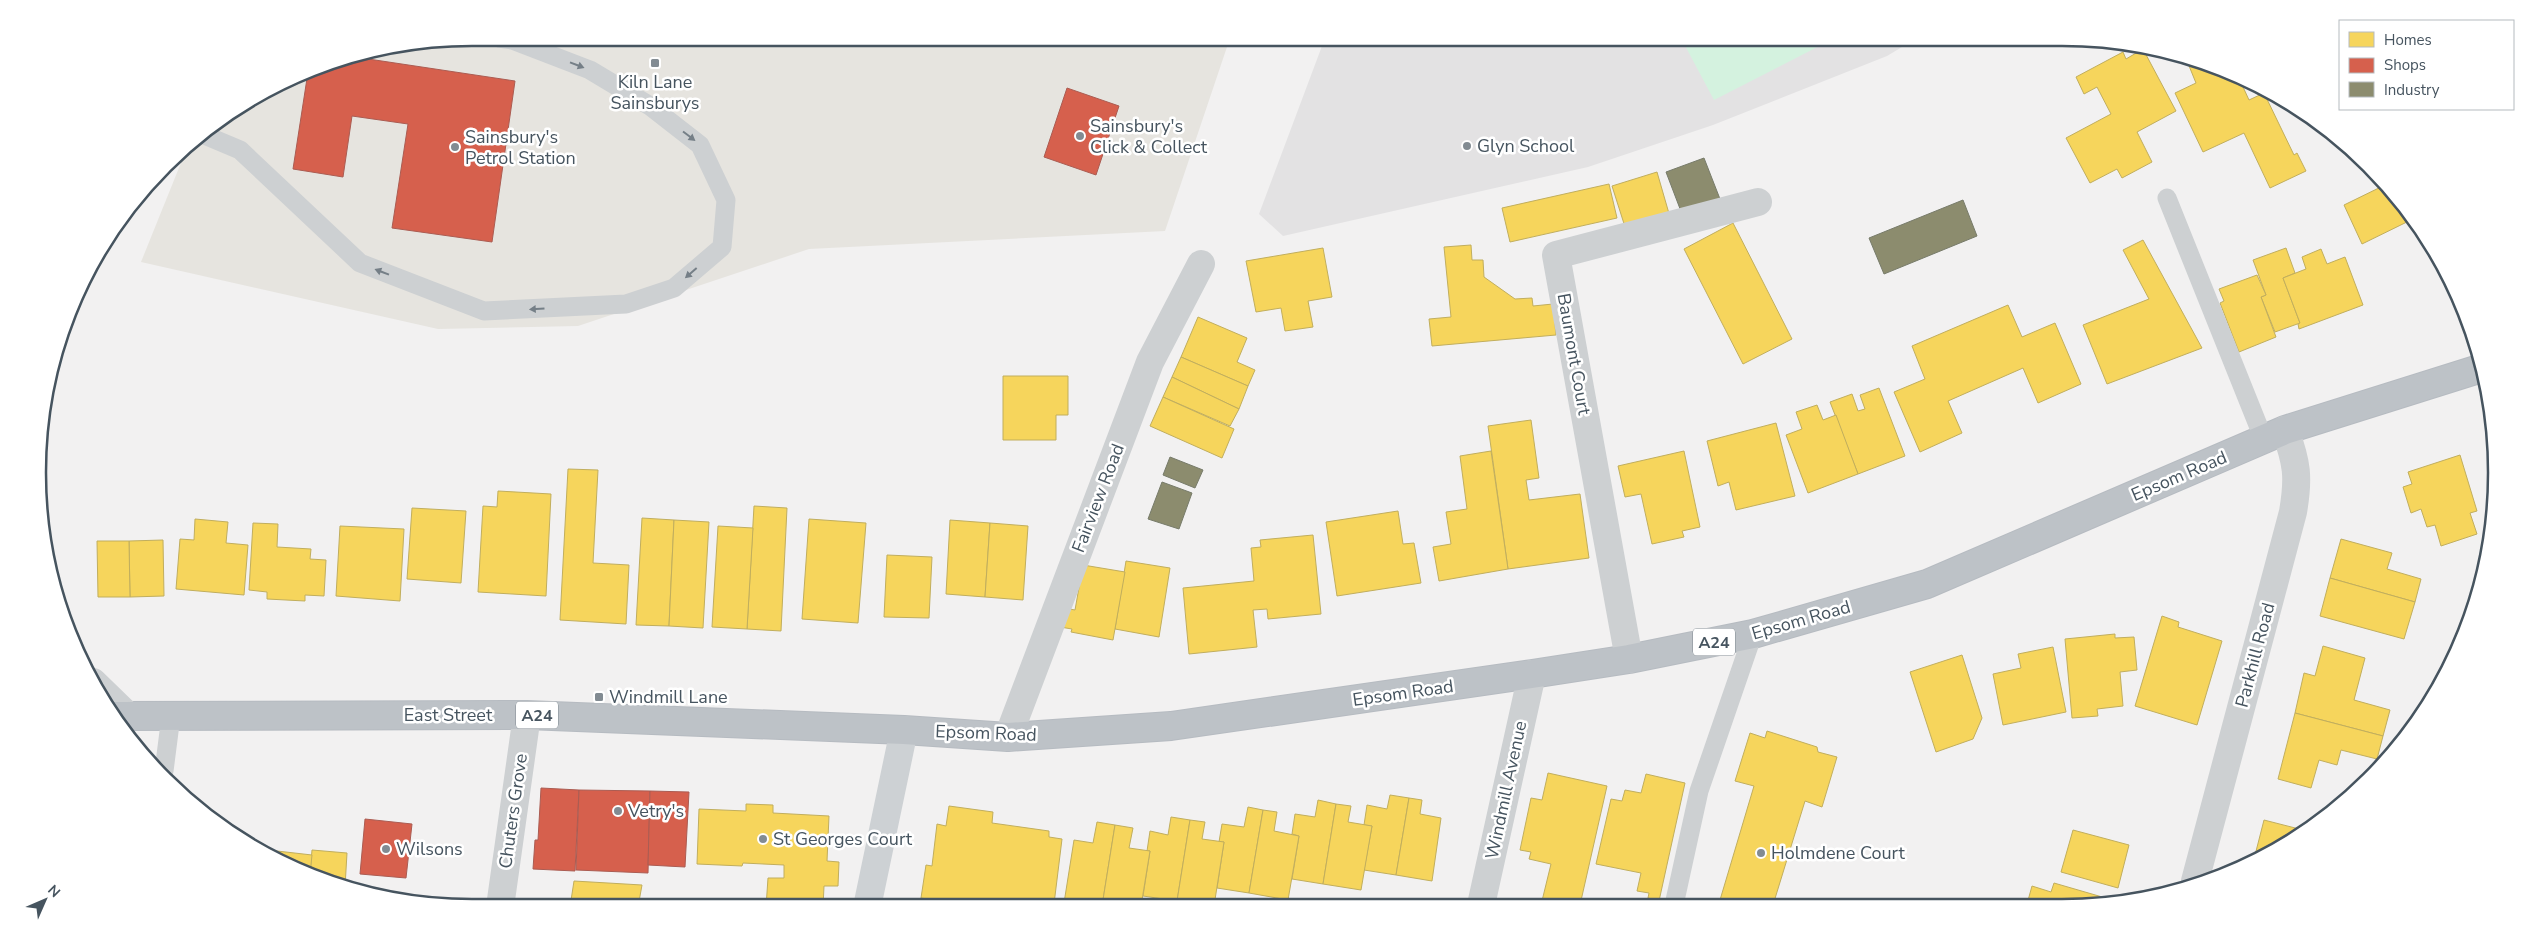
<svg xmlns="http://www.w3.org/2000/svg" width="2534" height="945" viewBox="0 0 2534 945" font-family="'Nunito Sans',sans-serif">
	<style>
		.commercial { fill: #e6e4df }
		.education { fill: #e3e2e3 }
		.green { fill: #d4f2df }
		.homes { fill: #f6d55c; stroke: #c1ae5d }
		.shops { fill: #d6604d; stroke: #ab5c52 }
		.industry { fill: #8c8c6e; stroke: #777b6a }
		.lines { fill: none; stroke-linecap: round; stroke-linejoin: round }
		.highway-casing { stroke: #b6bbc1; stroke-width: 30 }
		.lane { stroke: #cdd0d2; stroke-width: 19 }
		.street { stroke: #cdd0d2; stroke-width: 28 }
		.secondary { stroke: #cdd1d4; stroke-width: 28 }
		.highway { stroke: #bdc2c7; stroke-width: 28 }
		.oneway { fill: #757f87 }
		.poi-dot { fill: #828b92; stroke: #fff; stroke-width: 2 }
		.labels { text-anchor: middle; stroke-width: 5; stroke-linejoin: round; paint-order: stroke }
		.shield { fill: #fff; stroke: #7e878f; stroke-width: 1 }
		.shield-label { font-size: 16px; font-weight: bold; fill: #46545f }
		.poi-label { font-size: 18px; fill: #46545f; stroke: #fff; text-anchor: start }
		.street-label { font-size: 18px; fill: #46545f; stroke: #fff }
		.rim { fill: none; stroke: #46545f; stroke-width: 2.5 }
	</style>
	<rect width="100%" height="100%" fill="#f2f1f1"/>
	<polygon class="commercial" points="473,38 1230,38 1165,231 809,249 578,326 438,329 141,262 189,143 255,96 332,61"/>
	<polygon class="education" points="1325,38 1917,38 1887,56 1713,125 1588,167 1283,236 1259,214"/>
	<polygon class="green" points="1681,38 1835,38 1714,100"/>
	<g class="homes">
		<polygon points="2143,49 2176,111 2137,132 2152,162 2122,178 2117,169 2090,183 2066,138 2111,114 2097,87 2084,94 2076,77 2123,52 2126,59"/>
		<polygon points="2185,56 2238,76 2249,100 2264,93 2294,155 2297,153 2306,171 2270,188 2244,133 2203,152 2175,93 2196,83"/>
		<polygon points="1657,172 1670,217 1626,230 1612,186"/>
		<polygon points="1609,184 1617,218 1510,242 1502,208"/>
		<polygon points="2387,184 2413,219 2362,244 2344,205"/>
		<polygon points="1733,223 1792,339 1743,364 1684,249"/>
		<polygon points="2143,240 2202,348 2107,384 2083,325 2149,299 2123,250"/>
		<polygon points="1471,245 1472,260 1483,260 1484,277 1515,299 1532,298 1533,306 1553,304 1556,335 1432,346 1429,319 1451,317 1444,247"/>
		<polygon points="1323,248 1332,297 1308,301 1313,327 1285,331 1281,308 1256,312 1246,261"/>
		<polygon points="2286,248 2295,273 2283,278 2300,323 2275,332 2261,297 2266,295 2253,260"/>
		<polygon points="2321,249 2327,264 2345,257 2363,305 2299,329 2298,324 2300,323 2283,278 2306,269 2302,257"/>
		<polygon points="2257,275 2266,295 2261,297 2276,337 2239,352 2220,303 2224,301 2219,289"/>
		<polygon points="2008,305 2022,337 2055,323 2081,384 2038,403 2023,368 1948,401 1962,433 1920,452 1894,392 1925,379 1912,346"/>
		<polygon points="1198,317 1247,338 1237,362 1255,370 1248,386 1181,357"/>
		<polygon points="1181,357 1248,386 1239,409 1172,377"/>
		<polygon points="1003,376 1068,376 1068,415 1056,415 1056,440 1003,440"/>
		<polygon points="1172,377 1239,409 1230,426 1163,397"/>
		<polygon points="1879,388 1905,456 1858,474 1830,402 1852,394 1858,411 1865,409 1860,395"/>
		<polygon points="1163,397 1234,429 1222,458 1150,426"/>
		<polygon points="1817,405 1823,420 1836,415 1858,474 1808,493 1786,435 1802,429 1796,412"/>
		<polygon points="1531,420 1539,478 1526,480 1529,500 1580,494 1589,558 1508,569 1488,426"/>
		<polygon points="1776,423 1795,496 1736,510 1729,482 1718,486 1707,441"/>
		<polygon points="1491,451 1508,569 1439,581 1433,547 1451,544 1446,512 1467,509 1460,456"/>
		<polygon points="1684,451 1700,527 1682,531 1684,537 1652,544 1641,494 1625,497 1618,466"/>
		<polygon points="2460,455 2477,511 2470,513 2477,534 2441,546 2435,525 2427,527 2421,509 2411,513 2403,487 2412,484 2408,472"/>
		<polygon points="568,469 598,470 593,563 629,565 626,624 560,620"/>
		<polygon points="498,491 551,494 546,596 478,592 483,506 497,507"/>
		<polygon points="754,506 787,508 781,631 747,629"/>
		<polygon points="412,508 466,511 461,583 407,579"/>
		<polygon points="1398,511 1403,544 1414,543 1421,583 1337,596 1326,522"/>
		<polygon points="642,518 674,520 669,626 636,625"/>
		<polygon points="195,519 228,522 226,543 248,545 244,595 176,589 180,539 194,540"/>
		<polygon points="809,519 866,523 858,623 802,619"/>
		<polygon points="674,520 709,522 703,628 669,626"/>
		<polygon points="950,520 990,523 985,597 946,594"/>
		<polygon points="253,523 278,524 277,547 311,549 310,559 326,560 324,596 305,595 305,601 267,599 267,592 249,590"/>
		<polygon points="990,523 1028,526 1023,600 985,597"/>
		<polygon points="340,526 404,529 400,601 336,596"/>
		<polygon points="718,526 753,528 747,629 712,627"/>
		<polygon points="1313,535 1321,614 1268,619 1267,609 1253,610 1257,647 1189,654 1183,588 1254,581 1251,548 1261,547 1260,540"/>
		<polygon points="2341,539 2392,553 2387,569 2421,579 2415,602 2330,578"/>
		<polygon points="163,540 164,596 130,597 129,541"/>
		<polygon points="97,541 129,541 130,597 98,597"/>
		<polygon points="887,555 932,557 929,618 884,617"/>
		<polygon points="1126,561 1170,568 1159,637 1115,629"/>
		<polygon points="1083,565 1125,572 1113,640 1071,632 1072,629 1060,627 1064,608 1075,610"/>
		<polygon points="2330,578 2415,602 2404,639 2320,616"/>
		<polygon points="2162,616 2179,622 2178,627 2222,641 2197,725 2135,706"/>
		<polygon points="2115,634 2115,638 2134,637 2137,670 2120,672 2123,706 2097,709 2098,716 2072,718 2065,639"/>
		<polygon points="2323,646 2365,658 2354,700 2390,710 2383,736 2295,713 2304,673 2315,676"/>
		<polygon points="2053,647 2066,712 2003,725 1993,674 2021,668 2018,654"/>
		<polygon points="1962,655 1982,718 1973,739 1936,752 1910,672"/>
		<polygon points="2295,713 2383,736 2377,759 2341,750 2337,765 2319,760 2311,788 2278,779"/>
		<polygon points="1767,731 1817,747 1818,752 1837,757 1822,807 1805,801 1773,905 1735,905 1720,900 1754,786 1735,781 1750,733 1765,738"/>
		<polygon points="1548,773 1607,786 1580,905 1541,905 1551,864 1529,859 1531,852 1520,850 1531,798 1542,800"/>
		<polygon points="1646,774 1685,783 1659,901 1648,898 1649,893 1637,891 1641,873 1596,864 1611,799 1622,801 1625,790 1641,793"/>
		<polygon points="1390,795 1409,798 1396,875 1364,870 1372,826 1364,825 1367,805 1387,809"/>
		<polygon points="1409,798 1422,800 1420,814 1441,818 1432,881 1396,875"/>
		<polygon points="1318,800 1336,804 1323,884 1292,879 1299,836 1292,834 1295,814 1315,817"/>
		<polygon points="746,804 773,805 773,813 829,816 827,861 839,862 838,886 824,886 823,907 766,907 768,878 784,878 784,865 743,863 742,866 697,864 699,809 746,811"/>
		<polygon points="1336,804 1351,806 1348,822 1372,826 1361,890 1323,884"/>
		<polygon points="949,806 993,812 992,823 1049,831 1049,837 1062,839 1054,904 1038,902 1037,906 926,906 927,899 921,898 926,865 932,866 937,824 946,826"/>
		<polygon points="1248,807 1263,810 1249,893 1217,888 1224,842 1219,842 1222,824 1244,827"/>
		<polygon points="1263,810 1277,812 1274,831 1299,836 1288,900 1249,893"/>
		<polygon points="1171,817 1190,820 1177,901 1143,896 1150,851 1147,851 1150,831 1168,835"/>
		<polygon points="1190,820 1205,822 1202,839 1224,842 1214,906 1177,901"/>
		<polygon points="2264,820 2303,830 2253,863"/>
		<polygon points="1097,822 1115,825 1102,906 1064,903 1074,840 1093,843"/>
		<polygon points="1115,825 1133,828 1129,848 1150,851 1141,906 1102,906"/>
		<polygon points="2073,830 2129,845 2118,888 2061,872"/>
		<polygon points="259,850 277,851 276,860"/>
		<polygon points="312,850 347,853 345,887 310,874"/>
		<polygon points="277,851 312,855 310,874 276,860"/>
		<polygon points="574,881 642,885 638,907 611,905 611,907 570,907"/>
		<polygon points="2054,883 2116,901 2115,904 2027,904 2032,886 2051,892"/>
	</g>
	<g class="shops">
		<polygon points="355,57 515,81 492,242 392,228 408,124 352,116 343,177 293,169 308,72 324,64 338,66 339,60"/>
		<polygon points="1067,88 1119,106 1096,175 1044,157"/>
		<polygon points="541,788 579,790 575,871 533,869 535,840 538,840"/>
		<polygon points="579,790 650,791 648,873 576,870"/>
		<polygon points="650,791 689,792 685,867 648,865"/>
		<polygon points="365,819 412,824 406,878 360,874"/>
	</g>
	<g class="industry">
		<polygon points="1704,158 1720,199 1682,214 1666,172"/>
		<polygon points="1963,200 1977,236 1884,274 1869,238"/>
		<polygon points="1170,457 1203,470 1195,488 1163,475"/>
		<polygon points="1162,482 1192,493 1179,529 1148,519"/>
	</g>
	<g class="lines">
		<g class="highway-casing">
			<polyline id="highway" points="113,716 527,715 904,730 1008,737 1171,726 1532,674 1629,659 1753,634 1927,584 2285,430 2482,368"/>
		</g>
		<g class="lane">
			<polyline points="202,134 240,150 360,263 484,311 626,304 674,288 722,247 726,200 700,145 650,106 590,70 512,40 499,38"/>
			<polyline points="2167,198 2264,440"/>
			<polyline points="164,771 171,716"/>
			<polyline points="1674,905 1699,791 1753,634"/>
		</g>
		<g class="street">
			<polyline points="1629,659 1556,255 1758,202"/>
			<polyline points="93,682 128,716"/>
			<polyline points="1008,737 1150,362 1201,264"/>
			<path d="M 2195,881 L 2293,512 C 2299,477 2297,463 2285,430"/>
			<polyline points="1481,905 1532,674"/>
			<polyline points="500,907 527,715"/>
		</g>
		<polyline class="secondary" points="867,907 904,730"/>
		<use href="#highway" class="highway"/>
	</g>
	<defs><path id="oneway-solid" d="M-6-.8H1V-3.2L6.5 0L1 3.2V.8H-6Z" transform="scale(1.25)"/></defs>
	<g class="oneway">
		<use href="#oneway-solid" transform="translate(577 65) rotate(21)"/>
		<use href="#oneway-solid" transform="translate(689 136) rotate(37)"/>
		<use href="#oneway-solid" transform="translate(382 272) rotate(-159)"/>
		<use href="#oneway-solid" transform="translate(691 273) rotate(139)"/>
		<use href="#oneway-solid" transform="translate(537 309) rotate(177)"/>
	</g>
	<g class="poi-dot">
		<rect x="650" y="58" width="10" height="10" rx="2.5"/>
		<circle cx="1080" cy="136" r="5"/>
		<circle cx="1467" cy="146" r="5"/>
		<circle cx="455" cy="147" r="5"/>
		<rect x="594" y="692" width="10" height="10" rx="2.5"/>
		<circle cx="618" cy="811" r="5"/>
		<circle cx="763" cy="839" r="5"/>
		<circle cx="386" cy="849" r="5"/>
		<circle cx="1761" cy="853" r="5"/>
	</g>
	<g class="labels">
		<g class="shield">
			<rect x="1693" y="628.5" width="42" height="27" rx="4"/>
			<rect x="516" y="701.5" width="42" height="27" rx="4"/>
		</g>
		<g class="shield-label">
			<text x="1714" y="648">A24</text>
			<text x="537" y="721">A24</text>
		</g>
		<g class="poi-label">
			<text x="655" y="88" text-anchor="middle">Kiln Lane<tspan x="655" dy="21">Sainsburys</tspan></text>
			<text x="1090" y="132">Sainsbury's<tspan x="1090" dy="21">Click &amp; Collect</tspan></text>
			<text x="465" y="143">Sainsbury's<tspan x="465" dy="21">Petrol Station</tspan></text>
			<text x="1477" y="152">Glyn School</text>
			<text x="609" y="703">Windmill Lane</text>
			<text x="628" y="817">Vetry's</text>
			<text x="773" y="845">St Georges Court</text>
			<text x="396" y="855">Wilsons</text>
			<text x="1771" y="859">Holmdene Court</text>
		</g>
		<g class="street-label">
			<text transform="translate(1574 354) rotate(80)" y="6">Baumont Court</text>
			<text transform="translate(2179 476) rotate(-23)" y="6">Epsom Road</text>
			<text transform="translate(1098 498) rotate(-69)" y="6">Fairview Road</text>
			<text transform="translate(1801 620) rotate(-16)" y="6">Epsom Road</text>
			<text transform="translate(2255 655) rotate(-75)" y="6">Parkhill Road</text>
			<text transform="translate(1403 693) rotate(-8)" y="6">Epsom Road</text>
			<text x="448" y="721">East Street</text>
			<text transform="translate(986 733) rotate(2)" y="6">Epsom Road</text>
			<text transform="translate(1506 790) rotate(-78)" y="6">Windmill Avenue</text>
			<text transform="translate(513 811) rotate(-82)" y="6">Chuters Grove</text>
		</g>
	</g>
	<path d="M0 0H2534V945H0ZM472 46H2062A426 426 0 0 1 2488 472V473A426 426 0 0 1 2062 899H472A426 426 0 0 1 46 473V472A426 426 0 0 1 472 46Z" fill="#fff" fill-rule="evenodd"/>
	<path class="rim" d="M472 46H2062A426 426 0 0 1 2488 472V473A426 426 0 0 1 2062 899H472A426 426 0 0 1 46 473V472A426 426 0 0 1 472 46Z"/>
	<rect x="2339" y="20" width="175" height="90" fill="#ffffff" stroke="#b5bbbf"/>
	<rect x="2349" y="32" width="25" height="15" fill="#f6d55c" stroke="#b5bbbf"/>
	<text x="2384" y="45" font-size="15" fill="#46545f">Homes</text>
	<rect x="2349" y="58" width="25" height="15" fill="#d6604d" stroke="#b5bbbf"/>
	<text x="2384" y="70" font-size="15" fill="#46545f">Shops</text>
	<rect x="2349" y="82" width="25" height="15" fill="#8c8c6e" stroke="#b5bbbf"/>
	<text x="2384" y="95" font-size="15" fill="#46545f">Industry</text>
	<g transform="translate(45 900) rotate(45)" stroke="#ffffff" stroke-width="4" paint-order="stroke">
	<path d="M0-4L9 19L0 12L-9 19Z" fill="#46545f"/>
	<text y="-8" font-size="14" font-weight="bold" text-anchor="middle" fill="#46545f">N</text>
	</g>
</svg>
